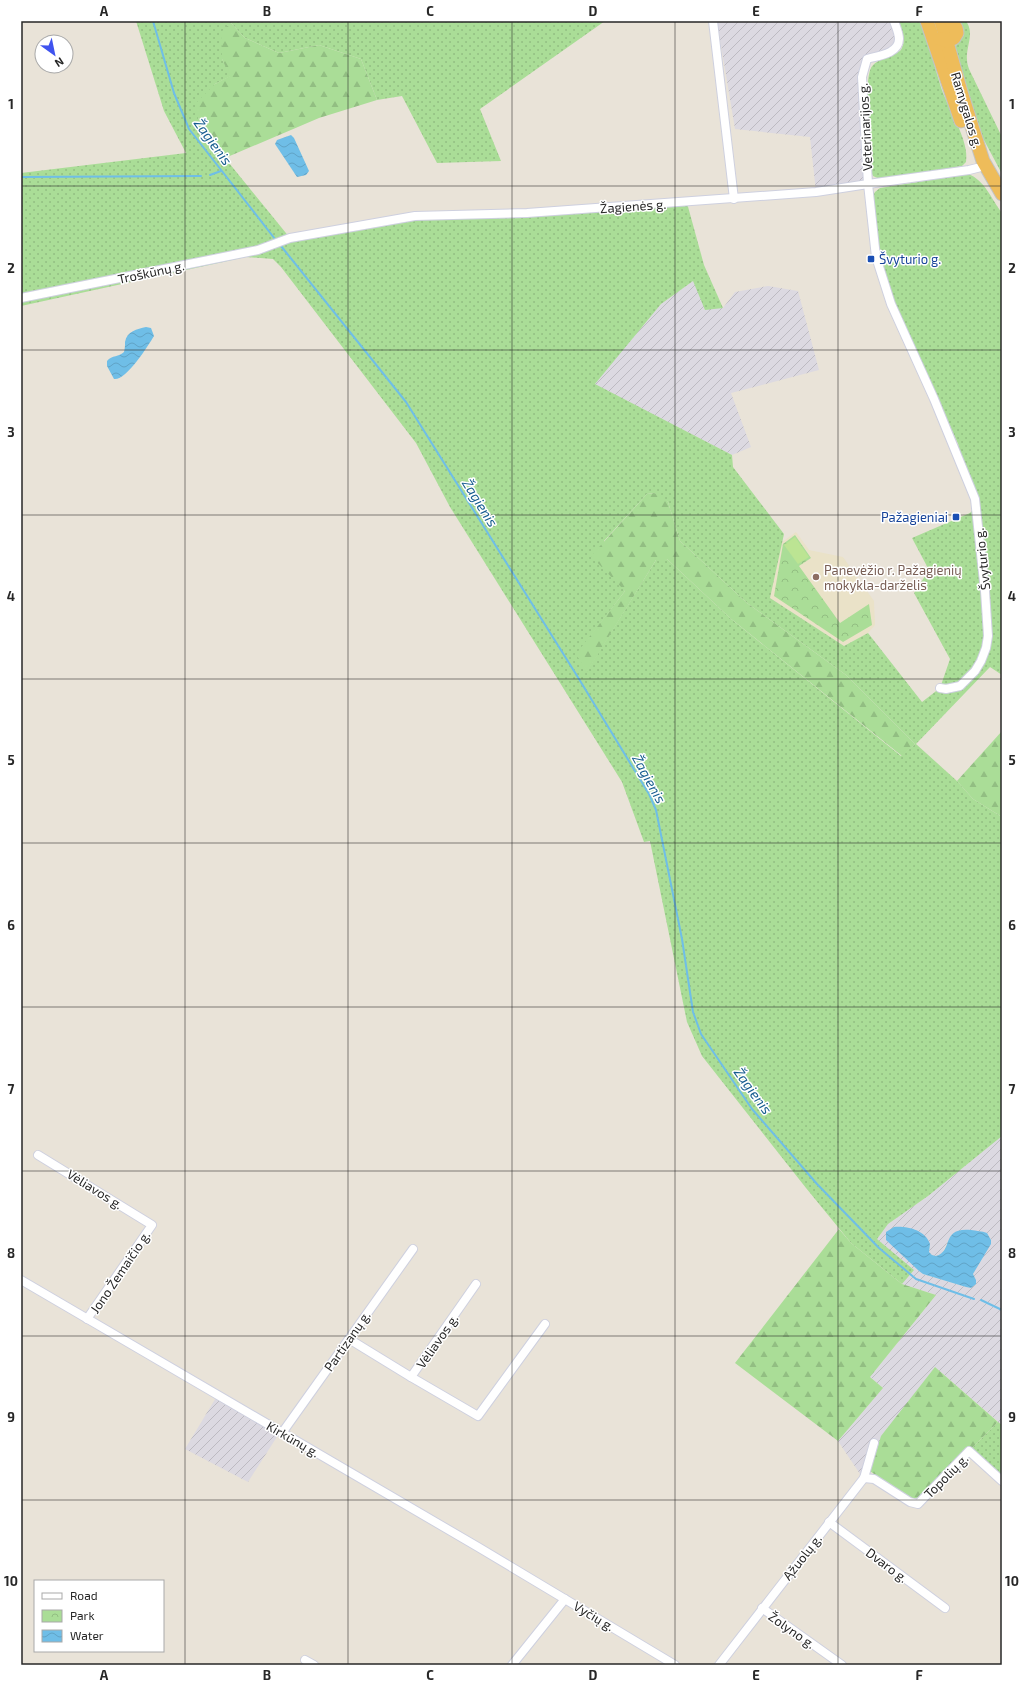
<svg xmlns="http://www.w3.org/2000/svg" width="1023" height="1686" viewBox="0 0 1023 1686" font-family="'Exo 2',sans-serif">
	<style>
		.industrial { fill: url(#industrial-furrows); fill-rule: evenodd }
		.education { fill: #eae2c8 }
		.grass { fill: url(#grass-dots); fill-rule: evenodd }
		.forest { fill: url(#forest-firs) }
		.park { fill: url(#park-crowns) }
		.pitch { fill: #bce493 }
		.water { fill: url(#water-waves) }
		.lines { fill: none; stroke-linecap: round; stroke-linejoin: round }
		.stream { stroke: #6fbee7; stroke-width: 2 }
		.minor-casing { stroke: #ced0df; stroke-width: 10 }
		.trunk-casing { stroke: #c3c3c3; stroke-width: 15 }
		.minor { stroke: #fff; stroke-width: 8 }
		.trunk { stroke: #eebc5a; stroke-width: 13 }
		.grid { fill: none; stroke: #272727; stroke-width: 1; stroke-opacity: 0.55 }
		.transit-dot { fill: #1a4fb4; stroke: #fff; stroke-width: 1.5 }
		.education-dot { fill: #8d6e63; stroke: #fff; stroke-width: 1.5 }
		.labels { text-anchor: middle; stroke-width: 3; stroke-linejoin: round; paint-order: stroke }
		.street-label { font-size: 13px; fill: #272727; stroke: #fff }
		.transit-label { font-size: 13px; fill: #164399; stroke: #fff; text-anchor: start }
		.education-label { font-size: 13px; fill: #785e54; stroke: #fff; text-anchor: start }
		.water-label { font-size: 14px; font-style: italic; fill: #145b8e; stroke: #fff }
		.neatline { fill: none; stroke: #272727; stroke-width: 1.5 }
		.grid-label { font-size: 13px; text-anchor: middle; font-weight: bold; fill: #272727 }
	</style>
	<defs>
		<pattern id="industrial-furrows" width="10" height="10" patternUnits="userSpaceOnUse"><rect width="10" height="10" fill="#dcd9e1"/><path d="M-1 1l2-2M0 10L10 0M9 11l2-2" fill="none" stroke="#bdbac1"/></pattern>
		<pattern id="grass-dots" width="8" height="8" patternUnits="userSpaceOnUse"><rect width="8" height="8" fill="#aadd97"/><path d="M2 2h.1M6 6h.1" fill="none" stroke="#92be82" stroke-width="1.8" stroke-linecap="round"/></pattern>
		<pattern id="forest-firs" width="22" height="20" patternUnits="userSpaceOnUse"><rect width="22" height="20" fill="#aadd97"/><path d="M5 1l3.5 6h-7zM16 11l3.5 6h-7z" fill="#92be82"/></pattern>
		<pattern id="park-crowns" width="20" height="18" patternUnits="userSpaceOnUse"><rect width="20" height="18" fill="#aadd97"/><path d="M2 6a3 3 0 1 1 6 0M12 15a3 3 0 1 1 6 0" fill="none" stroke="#92be82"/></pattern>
		<pattern id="water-waves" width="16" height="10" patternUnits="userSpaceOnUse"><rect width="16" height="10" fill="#6fbee7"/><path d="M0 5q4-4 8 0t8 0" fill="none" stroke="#60a3c6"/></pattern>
	</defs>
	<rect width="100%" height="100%" fill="#e9e3d8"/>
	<g class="industrial">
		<polygon points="717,21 894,21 899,38 894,49 867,59 862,77 868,184 816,192 810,137 735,129"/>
		<polygon points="693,281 723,308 735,292 768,286 798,291 819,370 731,393 751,447 732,455 594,384 661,304"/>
		<path d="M 1002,1136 L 1002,1425 L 935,1367 L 877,1447 L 874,1459 L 862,1477 L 838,1441 L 883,1388 L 870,1377 L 936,1295 L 902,1284 L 914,1270 L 877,1239 L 888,1224 L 928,1196 ZM 894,1227 L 909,1228 L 930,1244 L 929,1252 L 932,1255 L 936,1256 L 942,1253 L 951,1235 L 987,1233 L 991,1240 L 973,1274 L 976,1280 L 976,1284 L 971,1288 L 966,1287 L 923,1274 Z"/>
		<polygon points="217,1396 280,1432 248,1482 185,1449"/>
	</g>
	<polygon class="education" points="796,532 809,550 843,557 874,601 875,625 868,633 844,646 770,598 782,542"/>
	<g class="grass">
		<path d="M 136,21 L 605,21 L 480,109 L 501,161 L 437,163 L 402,96 L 377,100 L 361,59 L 319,45 L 279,53 L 245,38 L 231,23 L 222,59 L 231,76 L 215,84 L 198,118 L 225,158 L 290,238 L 424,217 L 687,203 L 704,265 L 723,308 L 705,310 L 693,281 L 661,304 L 595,384 L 732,455 L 733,467 L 784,534 L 770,598 L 844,646 L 868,633 L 922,702 L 940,688 L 950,659 L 914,593 L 929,570 L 912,538 L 970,513 L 976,506 L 951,442 L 959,446 L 897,309 L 882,268 L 876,245 L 873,196 L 875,192 L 880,188 L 968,174 C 985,180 991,199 1002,213 L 1002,675 L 990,667 L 916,744 L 957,781 L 973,799 L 1002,817 L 1002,1136 L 928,1196 L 888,1224 L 877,1239 L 914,1270 L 902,1284 L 851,1243 L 806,1188 L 702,1056 L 687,1022 L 650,841 L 644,842 L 622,782 L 450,507 L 416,443 L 281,267 L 273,259 L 246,257 L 21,306 L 21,173 L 186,153 L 164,111 ZM 654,493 L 668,502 L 680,541 L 747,603 L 846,675 L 915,744 L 901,756 L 730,618 L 667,559 L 656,560 L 587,671 L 577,654 L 625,591 L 604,541 L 647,494 Z"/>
		<path d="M 899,21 L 923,21 C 929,42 933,63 940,84 C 946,106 970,140 966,162 L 962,166 L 882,180 L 873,176 L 871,172 C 870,150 863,84 871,68 C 874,61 893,54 900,51 C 907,43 902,30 899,21 Z"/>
		<path d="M 958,21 L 966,21 C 975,34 966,45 967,60 C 967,63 968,66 969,69 L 1002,137 L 1002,174 L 976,125 L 955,51 L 955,47 L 964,35 L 962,25 Z"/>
		<polygon points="998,1422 1002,1425 1002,1477 972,1448"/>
	</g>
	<g class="forest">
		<polygon points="231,23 245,38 279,53 319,45 361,59 377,100 319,118 225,158 198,118 196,103 215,84 230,76 222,59 221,32"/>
		<polygon points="654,493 662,496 668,502 680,541 747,603 846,675 915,744 902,756 730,618 667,559 662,562 656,560 587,672 576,654 625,591 591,556 647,494"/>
		<polygon points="1002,731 1002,817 973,799 957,781"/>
		<polygon points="839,1229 851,1243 902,1284 936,1295 870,1377 883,1388 838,1441 735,1363"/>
		<polygon points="935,1367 998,1422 972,1448 968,1446 920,1497 912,1499 907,1497 867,1469 874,1459 881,1436"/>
	</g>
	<polygon class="park" points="795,535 811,558 799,566 840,623 869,604 872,625 843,642 774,596 783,544"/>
	<polygon class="pitch" points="795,537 809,557 798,564 784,545"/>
	<g class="water">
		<polygon points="291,135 294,138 309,171 306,175 297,177 275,144 277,140"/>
		<path d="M 146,327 L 151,328 L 154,336 C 148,346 126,381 114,379 L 107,366 L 107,361 C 112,355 119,357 124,352 C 125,348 125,346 125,342 C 127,331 137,329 146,327 Z"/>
		<path d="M 894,1227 C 908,1226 925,1230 930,1244 L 929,1252 L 932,1255 L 936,1256 C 954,1251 940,1227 971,1230 C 976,1231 982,1231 987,1233 L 991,1240 L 991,1244 L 973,1274 L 976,1280 L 976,1284 L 971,1288 L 966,1287 L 923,1274 L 919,1271 L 886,1240 L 886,1232 Z"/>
	</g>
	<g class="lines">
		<g class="stream">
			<polyline points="153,21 174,93 189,129 275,239"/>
			<polyline points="210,175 221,171"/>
			<polyline points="21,177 201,176"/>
			<polyline points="281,246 406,402 579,679 649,794 656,810 682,939 693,1012 701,1034 752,1109 817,1184 879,1248 916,1279 974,1299"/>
			<polyline points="981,1300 1002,1310"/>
		</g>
		<g class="minor-casing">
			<g id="minor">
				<polyline points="713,21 734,199"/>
				<path d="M 894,21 C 896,27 899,33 899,39 C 899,54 877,56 867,59 L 862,77 L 868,184 L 876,257 L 891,304 L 934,399 L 975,499 L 985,591 L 988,636 L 986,648 L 981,661 L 975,671 L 960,686 L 946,689 L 940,688"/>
				<polyline points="21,298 258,250 290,238 415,216 527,213 816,192 868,184 969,170 985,166"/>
				<polyline points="38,1155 152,1225 87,1319"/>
				<polyline points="21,1280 478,1547 675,1665"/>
				<polyline points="349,1339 411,1377 476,1284"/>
				<polyline points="411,1377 478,1416 545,1324"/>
				<polyline points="282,1433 413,1249"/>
				<polyline points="864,1478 874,1479 910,1502 918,1504 969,1451 1002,1481"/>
				<polyline points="829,1522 945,1608"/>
				<polyline points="762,1608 842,1665"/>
				<polyline points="305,1660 314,1665"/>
				<polyline points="512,1665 565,1599"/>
				<polyline points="719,1665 864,1478 874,1443"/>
			</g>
		</g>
		<g class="trunk-casing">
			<g id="trunk">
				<polyline points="927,21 961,121"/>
				<polyline points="941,21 961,92 983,161 1002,194"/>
				<polyline points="940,39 947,41 954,38 957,33 956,28 951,21"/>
			</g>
		</g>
		<use href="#minor" class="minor"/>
		<use href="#trunk" class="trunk"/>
	</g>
	<path class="grid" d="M 185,21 L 185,1665M 348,21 L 348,1665M 512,21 L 512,1665M 675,21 L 675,1665M 838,21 L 838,1665M 21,186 L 1002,186M 21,350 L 1002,350M 21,515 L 1002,515M 21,679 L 1002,679M 21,843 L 1002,843M 21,1007 L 1002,1007M 21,1171 L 1002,1171M 21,1336 L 1002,1336M 21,1500 L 1002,1500"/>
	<g class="transit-dot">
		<rect x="867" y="255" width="8" height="8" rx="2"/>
		<rect x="952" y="513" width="8" height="8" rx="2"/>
	</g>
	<circle class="education-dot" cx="816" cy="577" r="4"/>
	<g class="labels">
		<g class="street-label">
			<text transform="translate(967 110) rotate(73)" y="5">Ramygalos g.</text>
			<text transform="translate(865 127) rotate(-93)" y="5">Veterinarijos g.</text>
			<text transform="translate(633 206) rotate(-4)" y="5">Žagienės g.</text>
			<text transform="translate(151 272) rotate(-12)" y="5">Troškūnų g.</text>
			<text transform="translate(982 559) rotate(-96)" y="5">Švyturio g.</text>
			<text transform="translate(95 1189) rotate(32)" y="5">Vėliavos g.</text>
			<text transform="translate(120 1272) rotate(-56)" y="5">Jono Žemaičio g.</text>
			<text transform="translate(347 1341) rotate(-55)" y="5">Partizanų g.</text>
			<text transform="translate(437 1341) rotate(-55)" y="5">Vėliavos g.</text>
			<text transform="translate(293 1439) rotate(30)" y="5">Kirkūnų g.</text>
			<text transform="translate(946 1476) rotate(-45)" y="5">Topolių g.</text>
			<text transform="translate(802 1557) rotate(-52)" y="5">Ąžuolų g.</text>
			<text transform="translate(887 1565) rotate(37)" y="5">Dvaro g.</text>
			<text transform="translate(594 1616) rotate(31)" y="5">Vyčių g.</text>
			<text transform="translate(792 1630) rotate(35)" y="5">Žolyno g.</text>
		</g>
		<g class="transit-label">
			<text x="879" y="264">Švyturio g.</text>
			<text x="948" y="522" text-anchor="end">Pažagieniai</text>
		</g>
		<g class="education-label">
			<text x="824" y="575">Panevėžio r. Pažagienių<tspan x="824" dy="15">mokykla-darželis</tspan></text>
		</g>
		<g class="water-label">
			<text transform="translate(213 142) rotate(54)" y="5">Žagienis</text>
			<text transform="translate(480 503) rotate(58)" y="5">Žagienis</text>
			<text transform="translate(649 779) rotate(61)" y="5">Žagienis</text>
			<text transform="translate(753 1091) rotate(54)" y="5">Žagienis</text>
		</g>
	</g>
	<rect width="1023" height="1686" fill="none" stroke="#ffffff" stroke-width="44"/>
	<rect x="34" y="1580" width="130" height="72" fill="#ffffff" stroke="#a9a9a9"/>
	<rect x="42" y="1593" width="20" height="6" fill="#ffffff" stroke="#a9a9a9"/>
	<text x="70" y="1600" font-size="12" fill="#272727">Road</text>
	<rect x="42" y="1610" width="20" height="12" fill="url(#park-crowns)" stroke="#a9a9a9"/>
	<text x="70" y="1620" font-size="12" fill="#272727">Park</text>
	<rect x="42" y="1630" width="20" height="12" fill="url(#water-waves)" stroke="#a9a9a9"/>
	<text x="70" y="1640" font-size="12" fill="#272727">Water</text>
	<g transform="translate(54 54) rotate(147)"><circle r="19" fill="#ffffff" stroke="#a9a9a9"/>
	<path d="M0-3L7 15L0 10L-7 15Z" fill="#3f53ef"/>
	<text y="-6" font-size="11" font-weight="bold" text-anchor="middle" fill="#272727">N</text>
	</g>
	<rect x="22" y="22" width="979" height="1642" class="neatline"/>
	<g class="grid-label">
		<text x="104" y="16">A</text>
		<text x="267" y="16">B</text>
		<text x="430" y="16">C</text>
		<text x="593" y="16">D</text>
		<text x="756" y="16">E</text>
		<text x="919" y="16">F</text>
		<text x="11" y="109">1</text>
		<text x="1012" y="109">1</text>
		<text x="11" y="273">2</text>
		<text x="1012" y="273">2</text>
		<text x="11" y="437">3</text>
		<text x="1012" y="437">3</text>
		<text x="11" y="601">4</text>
		<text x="1012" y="601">4</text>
		<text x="11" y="765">5</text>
		<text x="1012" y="765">5</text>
		<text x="11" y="930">6</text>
		<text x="1012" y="930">6</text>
		<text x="11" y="1094">7</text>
		<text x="1012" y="1094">7</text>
		<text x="11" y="1258">8</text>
		<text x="1012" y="1258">8</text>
		<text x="11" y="1422">9</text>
		<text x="1012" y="1422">9</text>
		<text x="11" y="1586">10</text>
		<text x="1012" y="1586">10</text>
		<text x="104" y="1680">A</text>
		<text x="267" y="1680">B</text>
		<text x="430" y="1680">C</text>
		<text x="593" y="1680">D</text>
		<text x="756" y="1680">E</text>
		<text x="919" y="1680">F</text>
	</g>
</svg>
